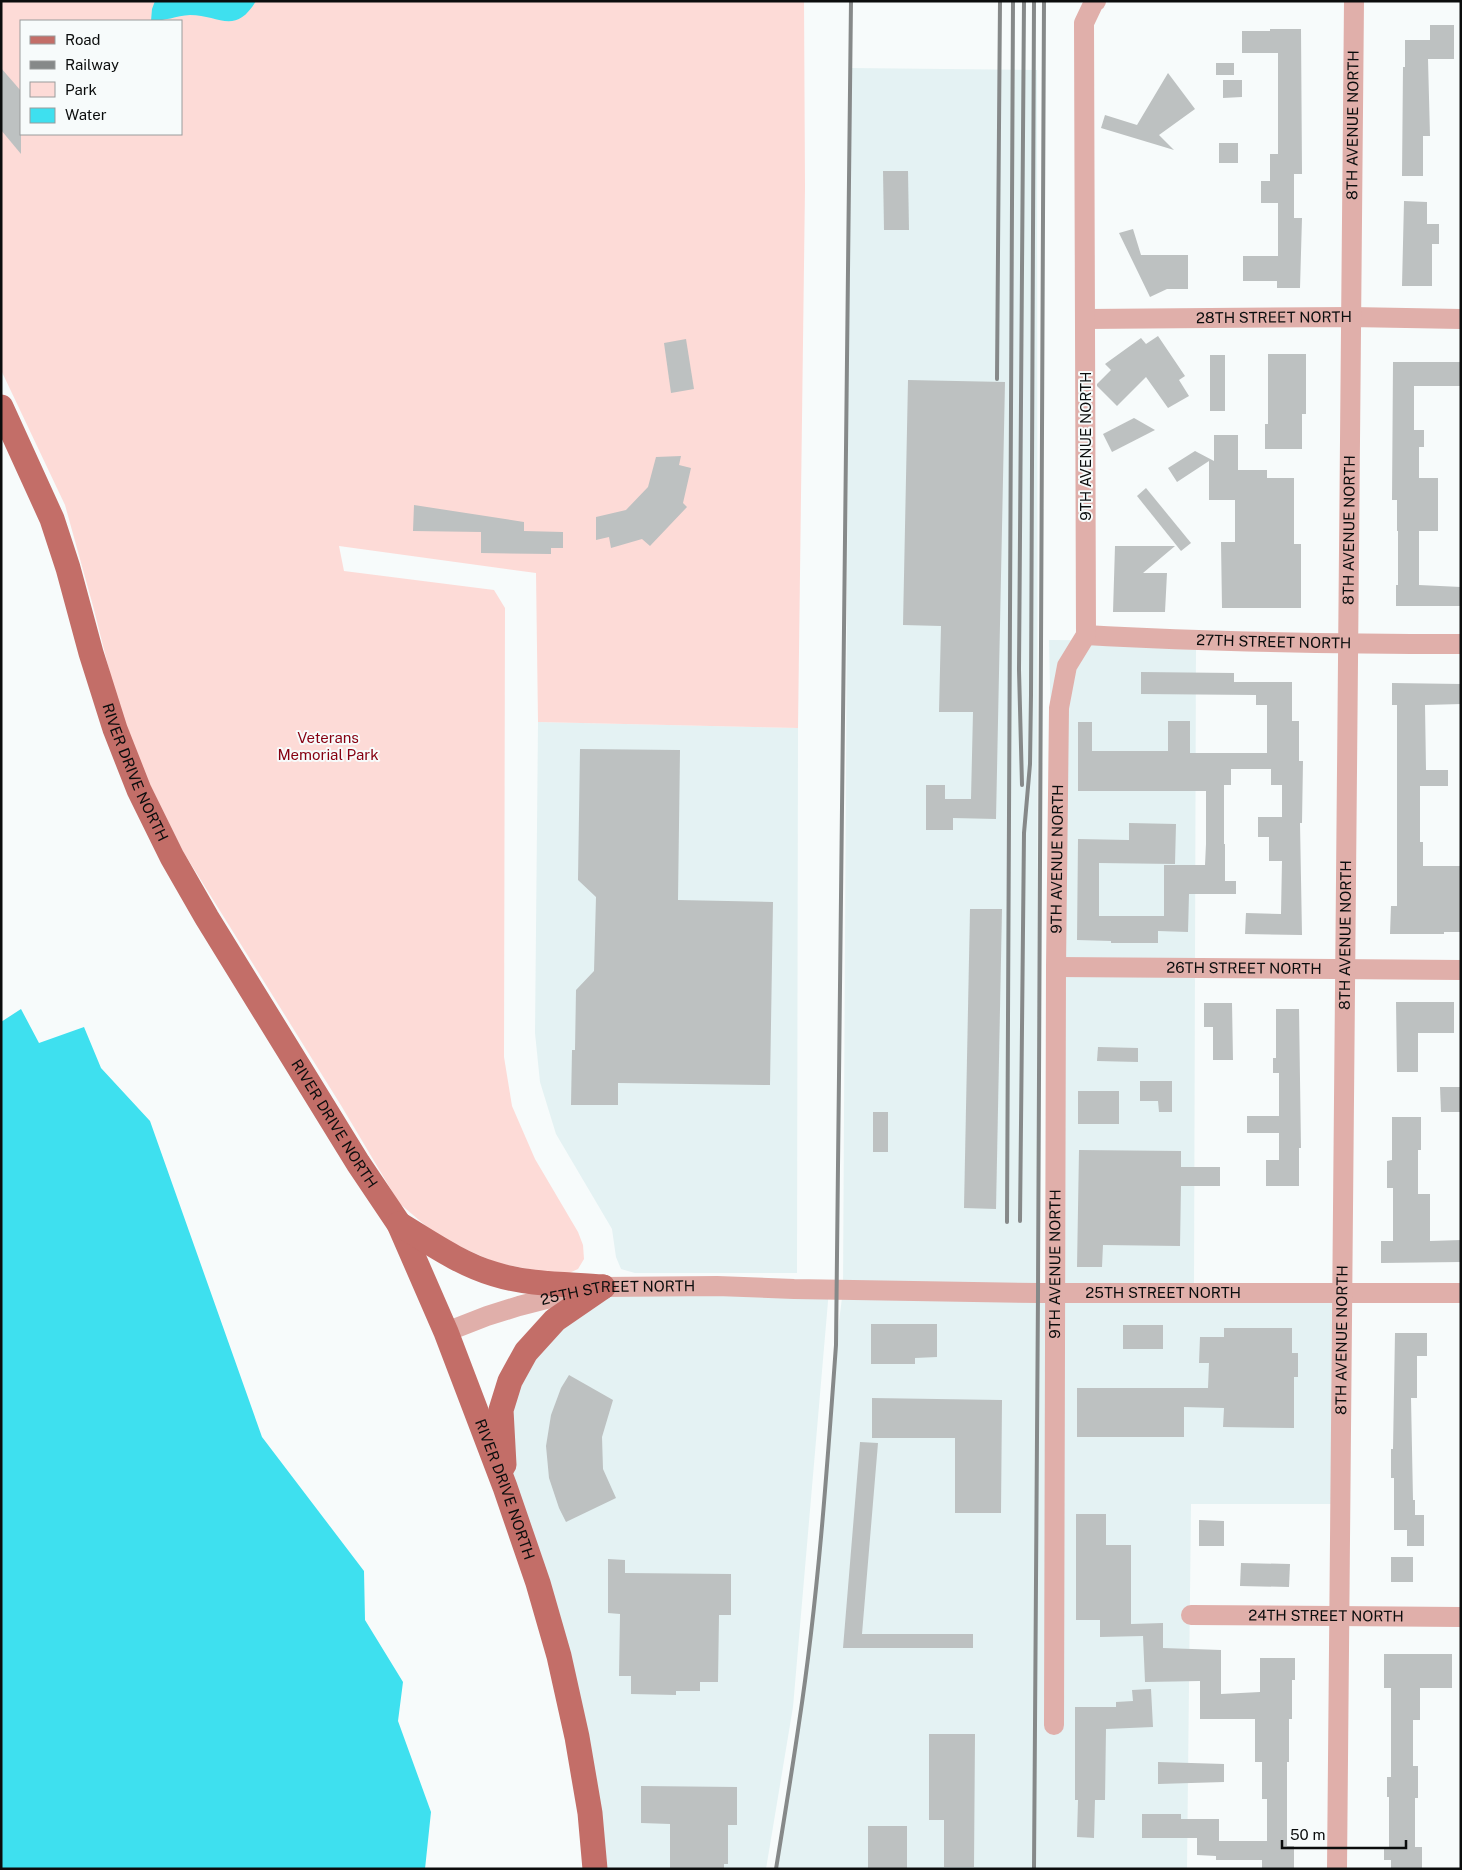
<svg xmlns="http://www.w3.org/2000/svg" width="1462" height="1870" viewBox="0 0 1462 1870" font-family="'Public Sans',sans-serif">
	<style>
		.built { fill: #e4f2f3 }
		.green { fill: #fddbd7; fill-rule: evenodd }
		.water { fill: #3ee0ef }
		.building { fill: #bdc1c1 }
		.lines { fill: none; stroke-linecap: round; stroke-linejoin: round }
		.minor { stroke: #e0afaa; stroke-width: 20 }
		.major { stroke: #c36e68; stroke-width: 25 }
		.rail { stroke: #868989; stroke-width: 4 }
		.labels { text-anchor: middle; stroke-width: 4; stroke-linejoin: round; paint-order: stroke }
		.street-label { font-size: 15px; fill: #0b0d0d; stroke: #f7fbfb }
		.park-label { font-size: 15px; fill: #860011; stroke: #f7fbfb }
	</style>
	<rect width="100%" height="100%" fill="#f7fbfb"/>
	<g class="built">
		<polygon points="850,68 1037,70 1038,1292 1055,1292 1056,967 1049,640 1196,641 1194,1292 1344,1293 1341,1504 1191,1504 1187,1869 776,1869 800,1721 815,1593 828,1455 836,1345 843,1290"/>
		<polygon points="538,722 798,728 797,1273 635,1273 621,1269 616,1257 612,1229 556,1134 540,1082 535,1033"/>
		<polygon points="603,1287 829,1290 793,1707 766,1869 595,1869 590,1813 505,1487 510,1381"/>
	</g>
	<path class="green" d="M 1,1 L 804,1 L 805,188 L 798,728 L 538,722 L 536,573 L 339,546 L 344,571 L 494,590 L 505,608 L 504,1057 L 512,1106 L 535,1159 L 578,1232 L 583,1245 L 584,1259 L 578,1269 L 567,1274 L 554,1274 L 497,1263 L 440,1238 L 399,1203 L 342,1107 L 184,853 L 143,771 L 117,701 L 93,606 L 65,505 L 1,370 ZM 21,21 L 181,21 L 181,134 L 21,134 Z"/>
	<g class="water">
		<path d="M 155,1 L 256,1 C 235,36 219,15 190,15 C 176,16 165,21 151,21 L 152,9 Z"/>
		<polygon points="21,1009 39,1043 84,1027 101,1068 150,1121 262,1437 364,1571 365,1620 403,1682 398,1721 431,1812 425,1869 1,1869 1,1022"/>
	</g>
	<g class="building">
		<polygon points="1430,25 1454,25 1454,59 1428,59 1430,136 1423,136 1423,176 1402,176 1403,67 1405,67 1405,40 1430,40"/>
		<polygon points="1270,29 1301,29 1302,174 1294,174 1294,218 1302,218 1300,288 1277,288 1277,281 1243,281 1243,256 1278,256 1278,203 1261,203 1261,181 1270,181 1270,154 1278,154 1278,53 1242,53 1242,31 1270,31"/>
		<rect x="1216" y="63" width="18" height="12"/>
		<polygon points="1,68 21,91 21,154 1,130"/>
		<polygon points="1168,73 1195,109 1159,135 1174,150 1101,128 1105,115 1137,125"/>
		<polygon points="1223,80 1242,80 1242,97 1223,98"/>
		<rect x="1219" y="143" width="19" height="20"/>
		<polygon points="883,171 908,171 909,230 884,230"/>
		<polygon points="1404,201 1427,202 1427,224 1439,224 1439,244 1432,244 1432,286 1402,286"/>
		<polygon points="1133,229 1141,255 1188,255 1188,289 1167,289 1150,297 1119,233"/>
		<polygon points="1158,336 1185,376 1179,380 1189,396 1168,408 1146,377 1117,406 1097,386 1097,384 1111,370 1105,364 1141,338 1146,344"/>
		<polygon points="686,339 694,389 671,393 664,343"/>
		<polygon points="1268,354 1306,354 1306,414 1302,414 1302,449 1265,449 1265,424 1268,424"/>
		<rect x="1210" y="355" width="15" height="56"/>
		<polygon points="1393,362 1461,362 1461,386 1414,386 1414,430 1424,430 1424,447 1419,447 1419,478 1438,478 1438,531 1419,531 1419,585 1461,587 1461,606 1396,606 1396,585 1398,585 1398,531 1397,531 1397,500 1392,500"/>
		<polygon points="908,380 1005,382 996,819 953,818 953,830 926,830 926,785 945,785 945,799 971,799 973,712 939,712 941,626 903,625"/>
		<polygon points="1134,418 1155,430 1112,452 1103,434"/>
		<polygon points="1214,435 1238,435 1238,470 1267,470 1267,478 1294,478 1294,544 1301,544 1301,608 1222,608 1221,542 1235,542 1235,500 1209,500 1209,461 1177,482 1168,468 1195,451 1214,461"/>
		<polygon points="681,456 679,465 691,468 683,503 687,507 650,546 642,539 611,548 609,537 596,540 596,517 626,510 648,487 656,457"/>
		<polygon points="1146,488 1191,543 1181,551 1137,496"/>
		<polygon points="414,505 524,522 524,531 563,532 563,548 551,548 551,554 481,553 481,532 413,531"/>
		<polygon points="1115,546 1175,546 1143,573 1167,573 1165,612 1113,612"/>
		<polygon points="1141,672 1234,673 1234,682 1292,682 1292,721 1299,721 1299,761 1303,761 1302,823 1300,823 1302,935 1245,934 1246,913 1281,914 1282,861 1269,861 1269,837 1258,837 1258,817 1282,817 1282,785 1271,785 1271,769 1231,769 1231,785 1224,785 1224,844 1225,844 1225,881 1236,881 1236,894 1189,894 1188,932 1158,931 1158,943 1111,943 1111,941 1077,940 1078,839 1129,840 1129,823 1176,824 1175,864 1099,863 1099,916 1164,916 1164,865 1205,865 1206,844 1206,791 1078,791 1078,722 1092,722 1092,751 1168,751 1168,721 1190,721 1190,753 1267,753 1267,705 1256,705 1256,695 1141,694"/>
		<polygon points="1392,683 1461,684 1461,704 1425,705 1426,770 1448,770 1448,786 1420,786 1420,842 1423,842 1423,866 1461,866 1461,932 1444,932 1444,934 1390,934 1391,906 1397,906 1397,705 1392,705"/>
		<polygon points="580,749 680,750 678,900 773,902 770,1085 618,1083 618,1105 571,1105 572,1050 575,1050 576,990 594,971 596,897 578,880"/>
		<polygon points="970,909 1002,909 996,1209 964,1208"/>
		<polygon points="1396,1002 1454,1002 1454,1033 1418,1033 1418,1072 1397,1072"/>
		<polygon points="1204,1003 1232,1003 1233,1060 1213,1060 1213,1027 1204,1027"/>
		<polygon points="1276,1009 1299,1009 1301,1148 1299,1148 1299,1186 1266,1186 1266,1160 1279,1160 1279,1133 1247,1133 1247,1116 1279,1116 1279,1073 1273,1073 1273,1058 1276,1058"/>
		<polygon points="1098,1047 1138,1048 1138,1062 1097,1061"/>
		<polygon points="1140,1081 1172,1081 1172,1112 1159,1112 1158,1101 1140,1101"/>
		<polygon points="1440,1087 1461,1087 1461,1112 1441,1112"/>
		<rect x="1078" y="1091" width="41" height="33"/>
		<rect x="873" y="1112" width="15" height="40"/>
		<polygon points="1392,1117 1421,1117 1421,1150 1418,1150 1418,1194 1430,1194 1430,1241 1461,1240 1461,1262 1381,1263 1381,1241 1393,1241 1393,1188 1387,1188 1387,1161 1392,1160"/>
		<polygon points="1079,1150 1181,1151 1181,1167 1220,1167 1220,1186 1181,1186 1180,1246 1103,1245 1102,1267 1077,1267"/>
		<polygon points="871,1324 937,1324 937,1357 915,1358 915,1364 871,1364"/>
		<rect x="1123" y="1325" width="40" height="24"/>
		<polygon points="1224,1328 1292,1328 1292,1353 1298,1353 1298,1377 1294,1377 1294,1428 1223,1427 1224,1408 1184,1407 1184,1437 1077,1437 1077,1388 1208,1388 1209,1363 1199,1363 1200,1337 1224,1337"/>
		<polygon points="1395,1333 1427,1333 1427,1356 1417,1356 1417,1398 1411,1398 1413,1500 1415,1500 1415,1515 1424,1515 1424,1546 1407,1546 1407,1530 1394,1530 1394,1478 1391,1478 1391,1449 1393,1449"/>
		<polygon points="569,1375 613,1400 602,1437 603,1469 616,1498 566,1522 559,1508 549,1478 546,1446 551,1415 561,1388"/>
		<polygon points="872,1398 1002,1400 1001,1513 955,1513 955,1438 872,1438"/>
		<polygon points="860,1442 878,1443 862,1634 973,1634 973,1648 843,1648"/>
		<polygon points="1076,1514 1106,1514 1106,1545 1131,1545 1131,1624 1163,1623 1163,1648 1221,1650 1221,1694 1260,1692 1260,1658 1295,1658 1295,1680 1292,1680 1292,1719 1289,1719 1289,1762 1287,1762 1287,1846 1294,1846 1294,1869 1262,1869 1262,1860 1216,1860 1216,1856 1197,1855 1197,1838 1142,1838 1142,1814 1181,1814 1181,1819 1219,1819 1219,1841 1267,1841 1267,1799 1262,1799 1262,1762 1255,1762 1255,1719 1200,1719 1200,1681 1145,1682 1143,1636 1100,1637 1100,1620 1076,1620"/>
		<polygon points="1199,1520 1224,1521 1224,1546 1199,1546"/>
		<rect x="1391" y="1557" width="22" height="25"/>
		<polygon points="608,1559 625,1560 625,1573 731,1574 731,1615 719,1615 718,1682 700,1682 700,1691 676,1691 676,1695 631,1694 631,1676 619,1676 620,1614 608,1613"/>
		<polygon points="1241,1563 1290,1564 1289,1587 1240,1586"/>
		<polygon points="1384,1654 1452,1654 1452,1688 1420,1688 1420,1720 1413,1720 1413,1766 1418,1766 1418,1798 1415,1798 1415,1847 1422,1847 1422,1869 1391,1869 1391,1860 1384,1860 1384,1847 1389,1847 1389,1797 1387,1797 1387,1777 1391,1777 1391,1688 1384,1688"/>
		<polygon points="1151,1689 1153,1727 1106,1729 1105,1800 1095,1800 1094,1838 1077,1837 1078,1800 1075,1800 1075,1707 1116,1707 1116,1702 1133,1701 1132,1690"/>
		<polygon points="929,1734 975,1734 974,1867 944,1867 944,1820 929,1820"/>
		<polygon points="1158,1762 1224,1764 1224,1782 1158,1784"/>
		<polygon points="641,1786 737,1787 737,1825 728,1825 728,1864 724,1864 724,1869 670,1869 670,1824 641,1823"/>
		<rect x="868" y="1826" width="39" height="43"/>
	</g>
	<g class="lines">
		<g class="minor">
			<path id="s1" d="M 1086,319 L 1351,317 L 1461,319"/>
			<path id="s2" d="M 1086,635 C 1211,642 1336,644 1461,644"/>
			<path id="s3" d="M 1056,967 L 1461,970"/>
			<path id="s4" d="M 446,1332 L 487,1316 L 519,1306 L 554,1297 L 603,1287 L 717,1286 L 794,1289 L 1038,1293 L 1461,1293"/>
			<path id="s5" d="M 1191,1615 L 1461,1617"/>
			<path id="s6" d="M 1054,1725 L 1056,967 L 1059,708 L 1067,666 L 1086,635 L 1084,23 L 1094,2 L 1096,1"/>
			<path id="s7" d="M 1337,1869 L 1354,1"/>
		</g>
		<g class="major">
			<path id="s8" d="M 1,407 L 52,519 L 68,568 L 91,653 L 115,729 L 139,790 L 172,857 L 207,918 L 358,1163 L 399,1224 L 446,1332 L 505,1487 L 538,1583 L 559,1656 L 577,1737 L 590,1813 L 595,1869"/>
			<path d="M 399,1224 C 429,1242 460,1264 494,1274 C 529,1285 567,1284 603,1287"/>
			<polyline points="504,1465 501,1410 510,1381 526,1352 555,1320 603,1287"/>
		</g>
		<g class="rail">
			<polyline points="997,379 1000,1"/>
			<polyline points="1022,785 1019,670 1024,1"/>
			<polyline points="1020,1221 1024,833 1030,764 1031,695 1034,1"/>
			<polyline points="1007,1222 1013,1"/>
			<path d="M 776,1869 C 784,1820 792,1771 799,1723 C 818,1598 827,1471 836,1345 L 851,1"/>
			<polyline points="1034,1869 1038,1293 1044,1"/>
		</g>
	</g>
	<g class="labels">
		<g class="street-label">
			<text dy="5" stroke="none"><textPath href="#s7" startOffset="1744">8TH AVENUE NORTH</textPath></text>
			<text dy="5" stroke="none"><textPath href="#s1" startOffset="188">28TH STREET NORTH</textPath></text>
			<text transform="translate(1086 446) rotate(-90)" y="5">9TH AVENUE NORTH</text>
			<text dy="5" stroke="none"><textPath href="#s7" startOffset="1339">8TH AVENUE NORTH</textPath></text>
			<text dy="5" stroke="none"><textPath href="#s2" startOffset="188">27TH STREET NORTH</textPath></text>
			<text dy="5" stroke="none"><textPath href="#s8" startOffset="390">RIVER DRIVE NORTH</textPath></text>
			<text dy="5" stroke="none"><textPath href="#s6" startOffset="866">9TH AVENUE NORTH</textPath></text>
			<text dy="5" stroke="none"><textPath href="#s7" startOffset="934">8TH AVENUE NORTH</textPath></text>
			<text dy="5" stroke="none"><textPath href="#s3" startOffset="188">26TH STREET NORTH</textPath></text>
			<text dy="5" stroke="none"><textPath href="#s8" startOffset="795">RIVER DRIVE NORTH</textPath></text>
			<text dy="5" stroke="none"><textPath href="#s6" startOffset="461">9TH AVENUE NORTH</textPath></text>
			<text dy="5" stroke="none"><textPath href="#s4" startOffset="724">25TH STREET NORTH</textPath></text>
			<text dy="5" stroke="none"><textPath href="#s4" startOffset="178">25TH STREET NORTH</textPath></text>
			<text dy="5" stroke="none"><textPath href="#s7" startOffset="529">8TH AVENUE NORTH</textPath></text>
			<text dy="5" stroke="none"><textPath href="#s8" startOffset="1200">RIVER DRIVE NORTH</textPath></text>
			<text dy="5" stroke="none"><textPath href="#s5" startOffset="135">24TH STREET NORTH</textPath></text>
		</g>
		<g class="park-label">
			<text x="328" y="743">Veterans<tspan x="328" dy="17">Memorial Park</tspan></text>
		</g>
	</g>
	<rect width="1462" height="1870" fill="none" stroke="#0b0d0d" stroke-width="5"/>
	<rect x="20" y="20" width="162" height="115" fill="#f7fbfb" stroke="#999c9c"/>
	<rect x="30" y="36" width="25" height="8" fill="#c36e68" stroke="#999c9c"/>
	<text x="65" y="45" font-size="15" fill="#0b0d0d">Road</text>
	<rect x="30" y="61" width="25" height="8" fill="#868989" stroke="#999c9c"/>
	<text x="65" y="70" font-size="15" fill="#0b0d0d">Railway</text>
	<rect x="30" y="82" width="25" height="15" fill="#fddbd7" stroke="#999c9c"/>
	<text x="65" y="95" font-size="15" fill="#0b0d0d">Park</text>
	<rect x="30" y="108" width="25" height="15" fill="#3ee0ef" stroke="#999c9c"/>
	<text x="65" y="120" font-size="15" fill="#0b0d0d">Water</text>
	<path d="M1282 1840v8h124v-8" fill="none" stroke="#0b0d0d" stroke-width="2.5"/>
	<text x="1290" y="1840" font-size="15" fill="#0b0d0d" stroke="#f7fbfb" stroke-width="4" paint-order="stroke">50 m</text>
</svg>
